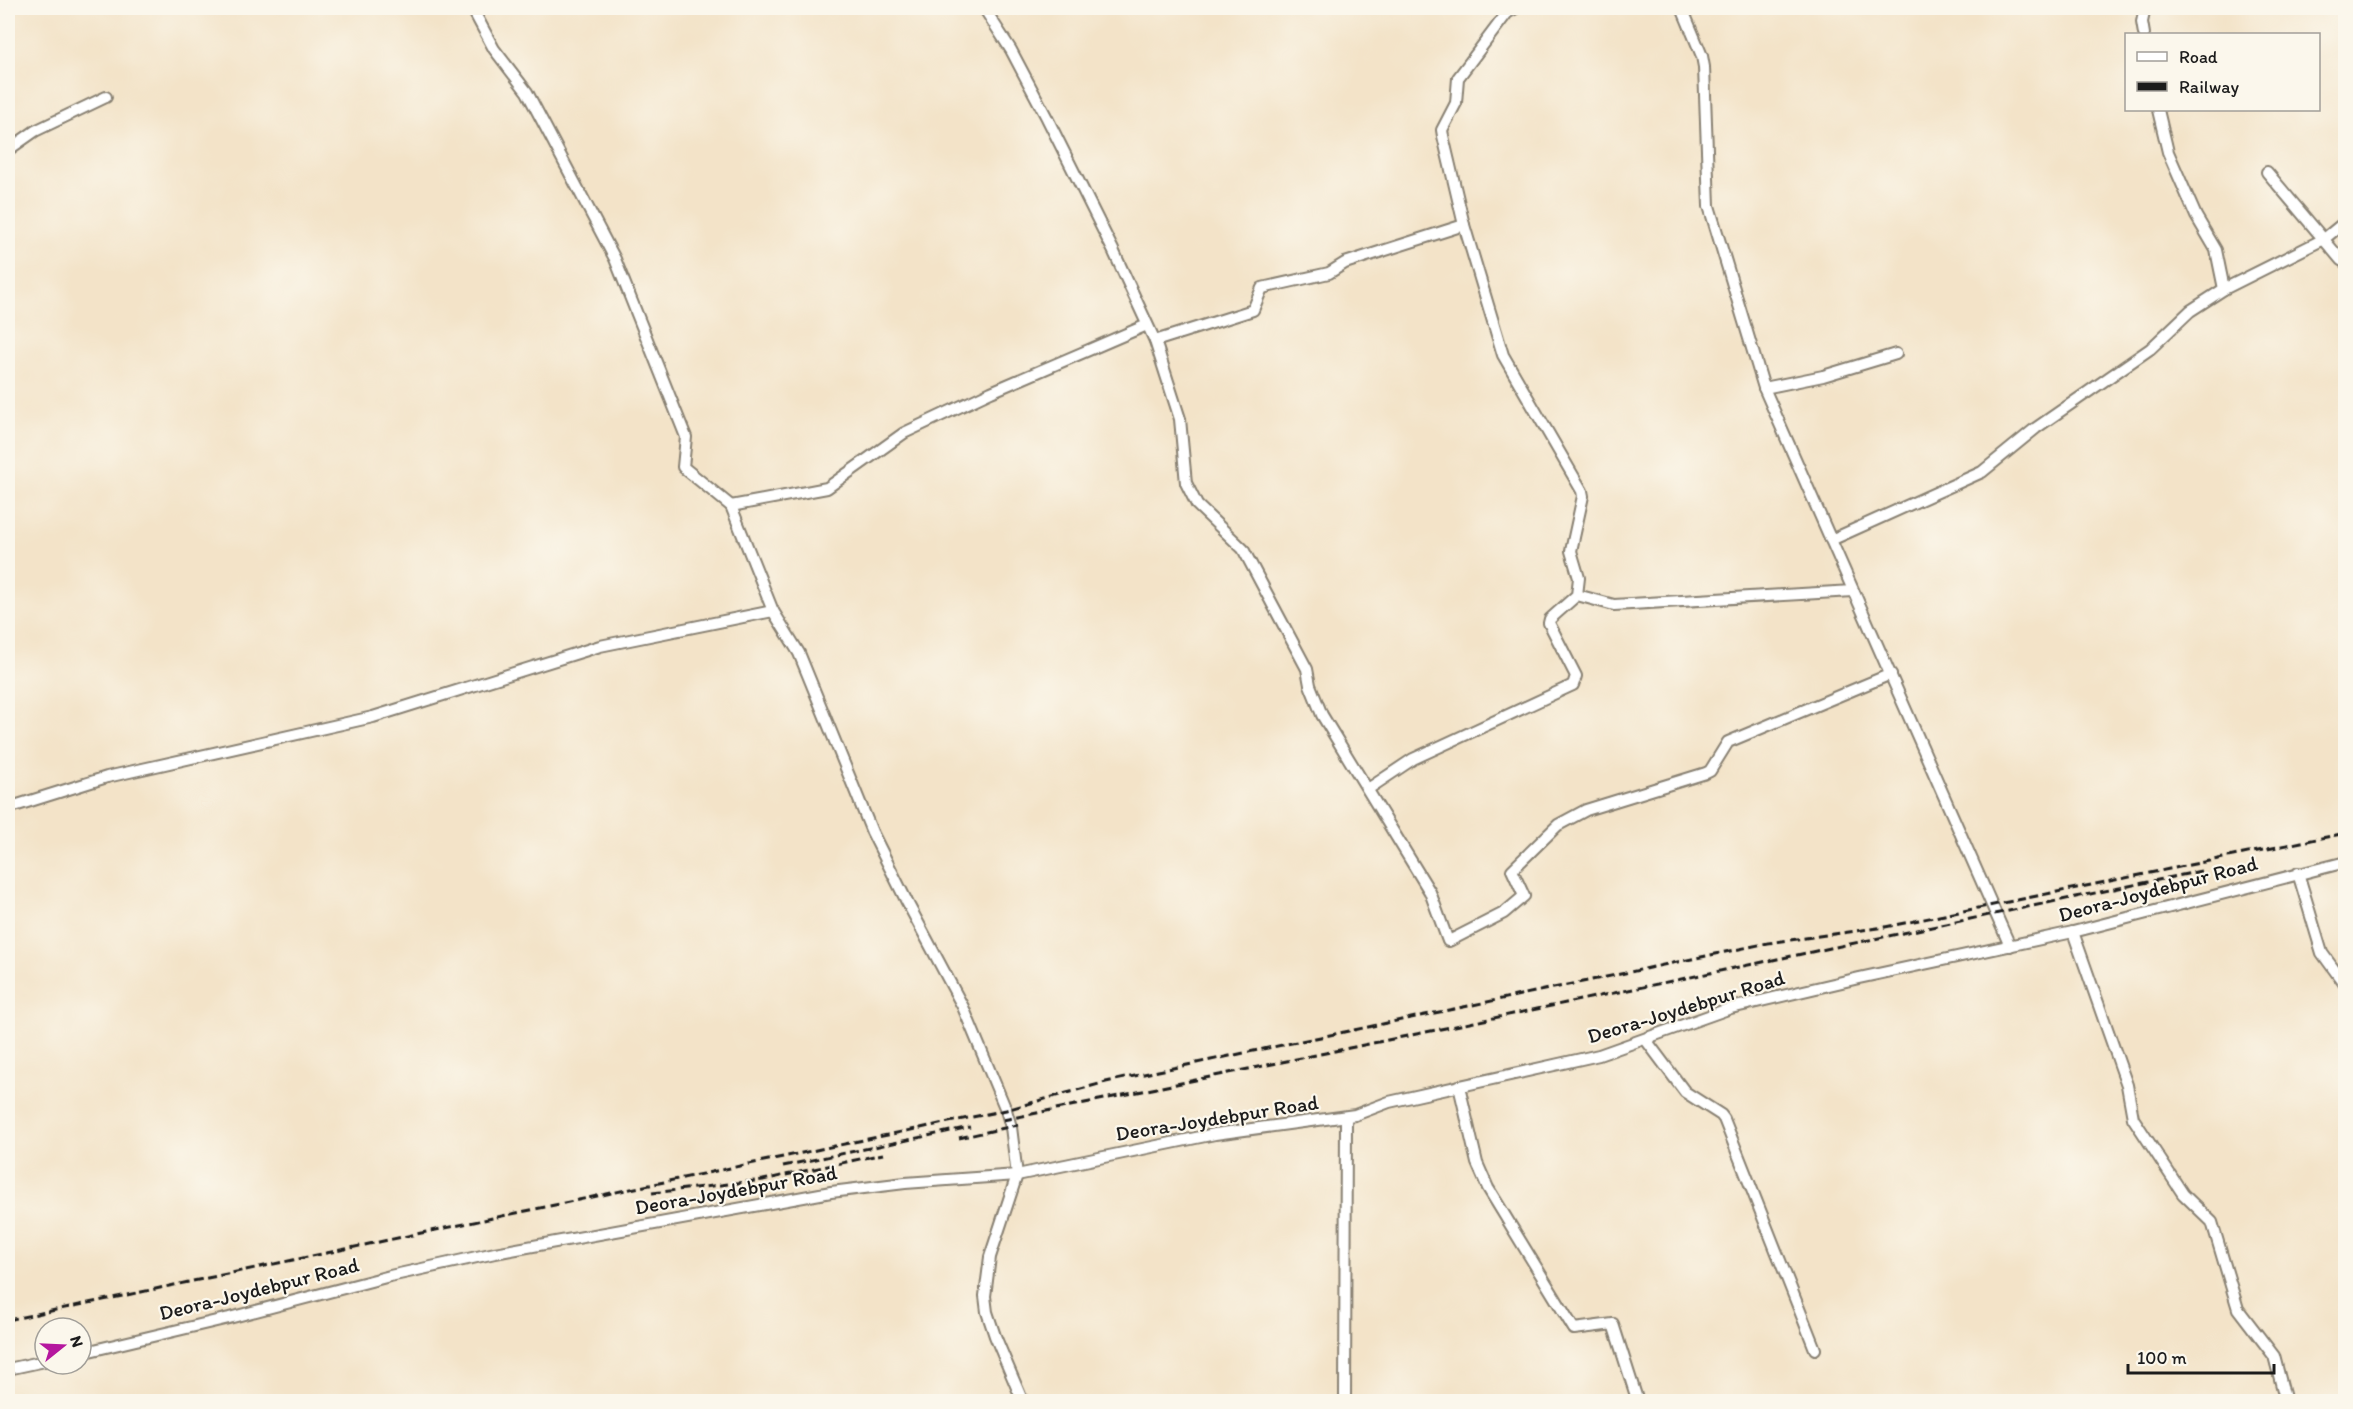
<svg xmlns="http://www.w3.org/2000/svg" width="2353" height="1409" viewBox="0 0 2353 1409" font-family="Itim,sans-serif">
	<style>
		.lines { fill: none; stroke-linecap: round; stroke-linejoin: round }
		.minor-casing { stroke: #888072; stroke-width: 14 }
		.minor { stroke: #fff; stroke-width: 10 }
		.rail { stroke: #1c1c1c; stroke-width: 3; stroke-dasharray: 9 4.5; stroke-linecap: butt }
		.labels { text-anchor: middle; stroke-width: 4.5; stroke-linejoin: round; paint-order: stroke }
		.street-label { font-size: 21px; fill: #1c1c1c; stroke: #fbf7ec }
	</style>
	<rect width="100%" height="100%" fill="#fbf7ec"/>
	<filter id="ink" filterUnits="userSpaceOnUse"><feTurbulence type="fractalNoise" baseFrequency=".0167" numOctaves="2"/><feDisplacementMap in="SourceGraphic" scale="12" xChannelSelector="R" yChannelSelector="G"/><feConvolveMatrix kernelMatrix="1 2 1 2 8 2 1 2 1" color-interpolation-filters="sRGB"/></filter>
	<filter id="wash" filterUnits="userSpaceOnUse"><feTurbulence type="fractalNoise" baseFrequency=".008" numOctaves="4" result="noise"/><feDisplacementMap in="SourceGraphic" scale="24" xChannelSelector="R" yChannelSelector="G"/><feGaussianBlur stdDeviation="1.35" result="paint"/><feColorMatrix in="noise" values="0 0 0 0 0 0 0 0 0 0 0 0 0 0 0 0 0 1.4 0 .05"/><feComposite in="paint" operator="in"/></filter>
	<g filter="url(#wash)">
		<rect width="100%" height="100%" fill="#f3e3c8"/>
	</g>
	<g filter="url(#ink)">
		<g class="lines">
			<g class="minor-casing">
				<g id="minor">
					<polyline points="472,8 494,49 527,92 615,259 686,437 683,467 731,506 773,611 799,653 872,832 907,902 963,1007 1006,1110 1011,1127 1017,1175 990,1257 985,1296 987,1312 995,1336 1023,1402"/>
					<polyline points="984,8 1011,50 1047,118 1113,250 1155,341 1180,419 1186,483 1197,505 1243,549 1307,669 1310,685 1322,715 1430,892 1448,941"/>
					<polyline points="1682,8 1702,56 1704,67 1709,206 1764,388 2010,946"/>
					<polyline points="2144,34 2142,22 2145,8"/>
					<polyline points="2158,110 2168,152 2196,216 2216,250 2224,289"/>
					<polyline points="8,150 35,131 106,97"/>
					<polyline points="2267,172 2341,260 2346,263"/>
					<polyline points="1155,341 1253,310 1262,288 1329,273 1345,263 1464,225"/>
					<polyline points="1764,388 1823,376 1896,354"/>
					<polyline points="731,506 827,488 904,433 991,392 1147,325"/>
					<polyline points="1831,540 1982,472 2036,428 2150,349 2190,311 2224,289 2324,239 2346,221"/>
					<polyline points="1577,595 1614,605 1853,591"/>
					<polyline points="1368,789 1413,759 1573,685 1576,676 1549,623 1550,619 1577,595 1579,578 1571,551 1583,496 1582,491 1503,355 1464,225 1443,136 1442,130 1456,103 1458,78 1507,13 1516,8"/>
					<polyline points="8,808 107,777 373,717 600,646 773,611"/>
					<polyline points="2298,873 2322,953 2346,986"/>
					<polyline points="2073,932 2127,1085 2133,1118 2183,1194 2212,1222 2238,1309 2274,1356 2286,1402"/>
					<polyline points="1449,941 1504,913 1524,896 1512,870 1558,825 1586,810 1706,773 1710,771 1728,742 1891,674"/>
					<polyline points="1646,1040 1685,1092 1721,1115 1724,1119 1815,1349"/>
					<polyline points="1459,1086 1477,1163 1488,1188 1574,1329 1613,1324 1638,1402"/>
					<polyline points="81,1353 229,1318 390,1276 495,1253 831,1192 905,1183 1017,1175 1215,1134 1355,1115 1389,1102 1599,1055 1731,1008 1859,978 2073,932 2346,862"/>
					<polyline points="8,1369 45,1361"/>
					<polyline points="1345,1402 1346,1117"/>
				</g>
			</g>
			<use href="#minor" class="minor"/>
			<g class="rail">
				<polyline points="1003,1120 2201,871"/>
				<polyline points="959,1138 1018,1125"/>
				<polyline points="783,1166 970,1127"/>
				<polyline points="652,1193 763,1180 883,1154"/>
				<polyline points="8,1320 1006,1110 1106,1082 1768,943 1885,927 2346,833"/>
			</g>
		</g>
	</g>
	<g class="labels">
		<g class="street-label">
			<text transform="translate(2158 889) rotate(-15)" y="7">Deora-Joydebpur Road</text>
			<text transform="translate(1686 1007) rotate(-17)" y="7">Deora-Joydebpur Road</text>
			<text transform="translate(1217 1118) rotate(-9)" y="7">Deora-Joydebpur Road</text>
			<text transform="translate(736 1190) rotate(-10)" y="7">Deora-Joydebpur Road</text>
			<text transform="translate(259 1289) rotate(-14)" y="7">Deora-Joydebpur Road</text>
		</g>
	</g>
	<rect width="2353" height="1409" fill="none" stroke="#fbf7ec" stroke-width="30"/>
	<rect x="2125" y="33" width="195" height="78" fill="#fbf7ec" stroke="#a29f99" stroke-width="1.5"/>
	<rect x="2137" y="52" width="30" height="9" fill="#ffffff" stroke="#a29f99" stroke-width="1.5"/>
	<text x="2179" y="63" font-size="18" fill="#1c1c1c">Road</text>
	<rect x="2137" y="82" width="30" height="9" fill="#1c1c1c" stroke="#a29f99" stroke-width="1.5"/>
	<text x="2179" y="93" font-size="18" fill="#1c1c1c">Railway</text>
	<g transform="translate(63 1346) rotate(72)"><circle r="28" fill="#fbf7ec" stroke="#a29f99" stroke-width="1.5"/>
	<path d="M0-4.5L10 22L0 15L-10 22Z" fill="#b5179e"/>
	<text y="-9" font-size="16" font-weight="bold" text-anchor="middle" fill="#1c1c1c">N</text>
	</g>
	<path d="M2128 1364v9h146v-9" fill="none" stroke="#1c1c1c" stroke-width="3"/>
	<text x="2137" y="1364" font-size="18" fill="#1c1c1c" stroke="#fbf7ec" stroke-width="4.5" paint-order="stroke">100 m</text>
</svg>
